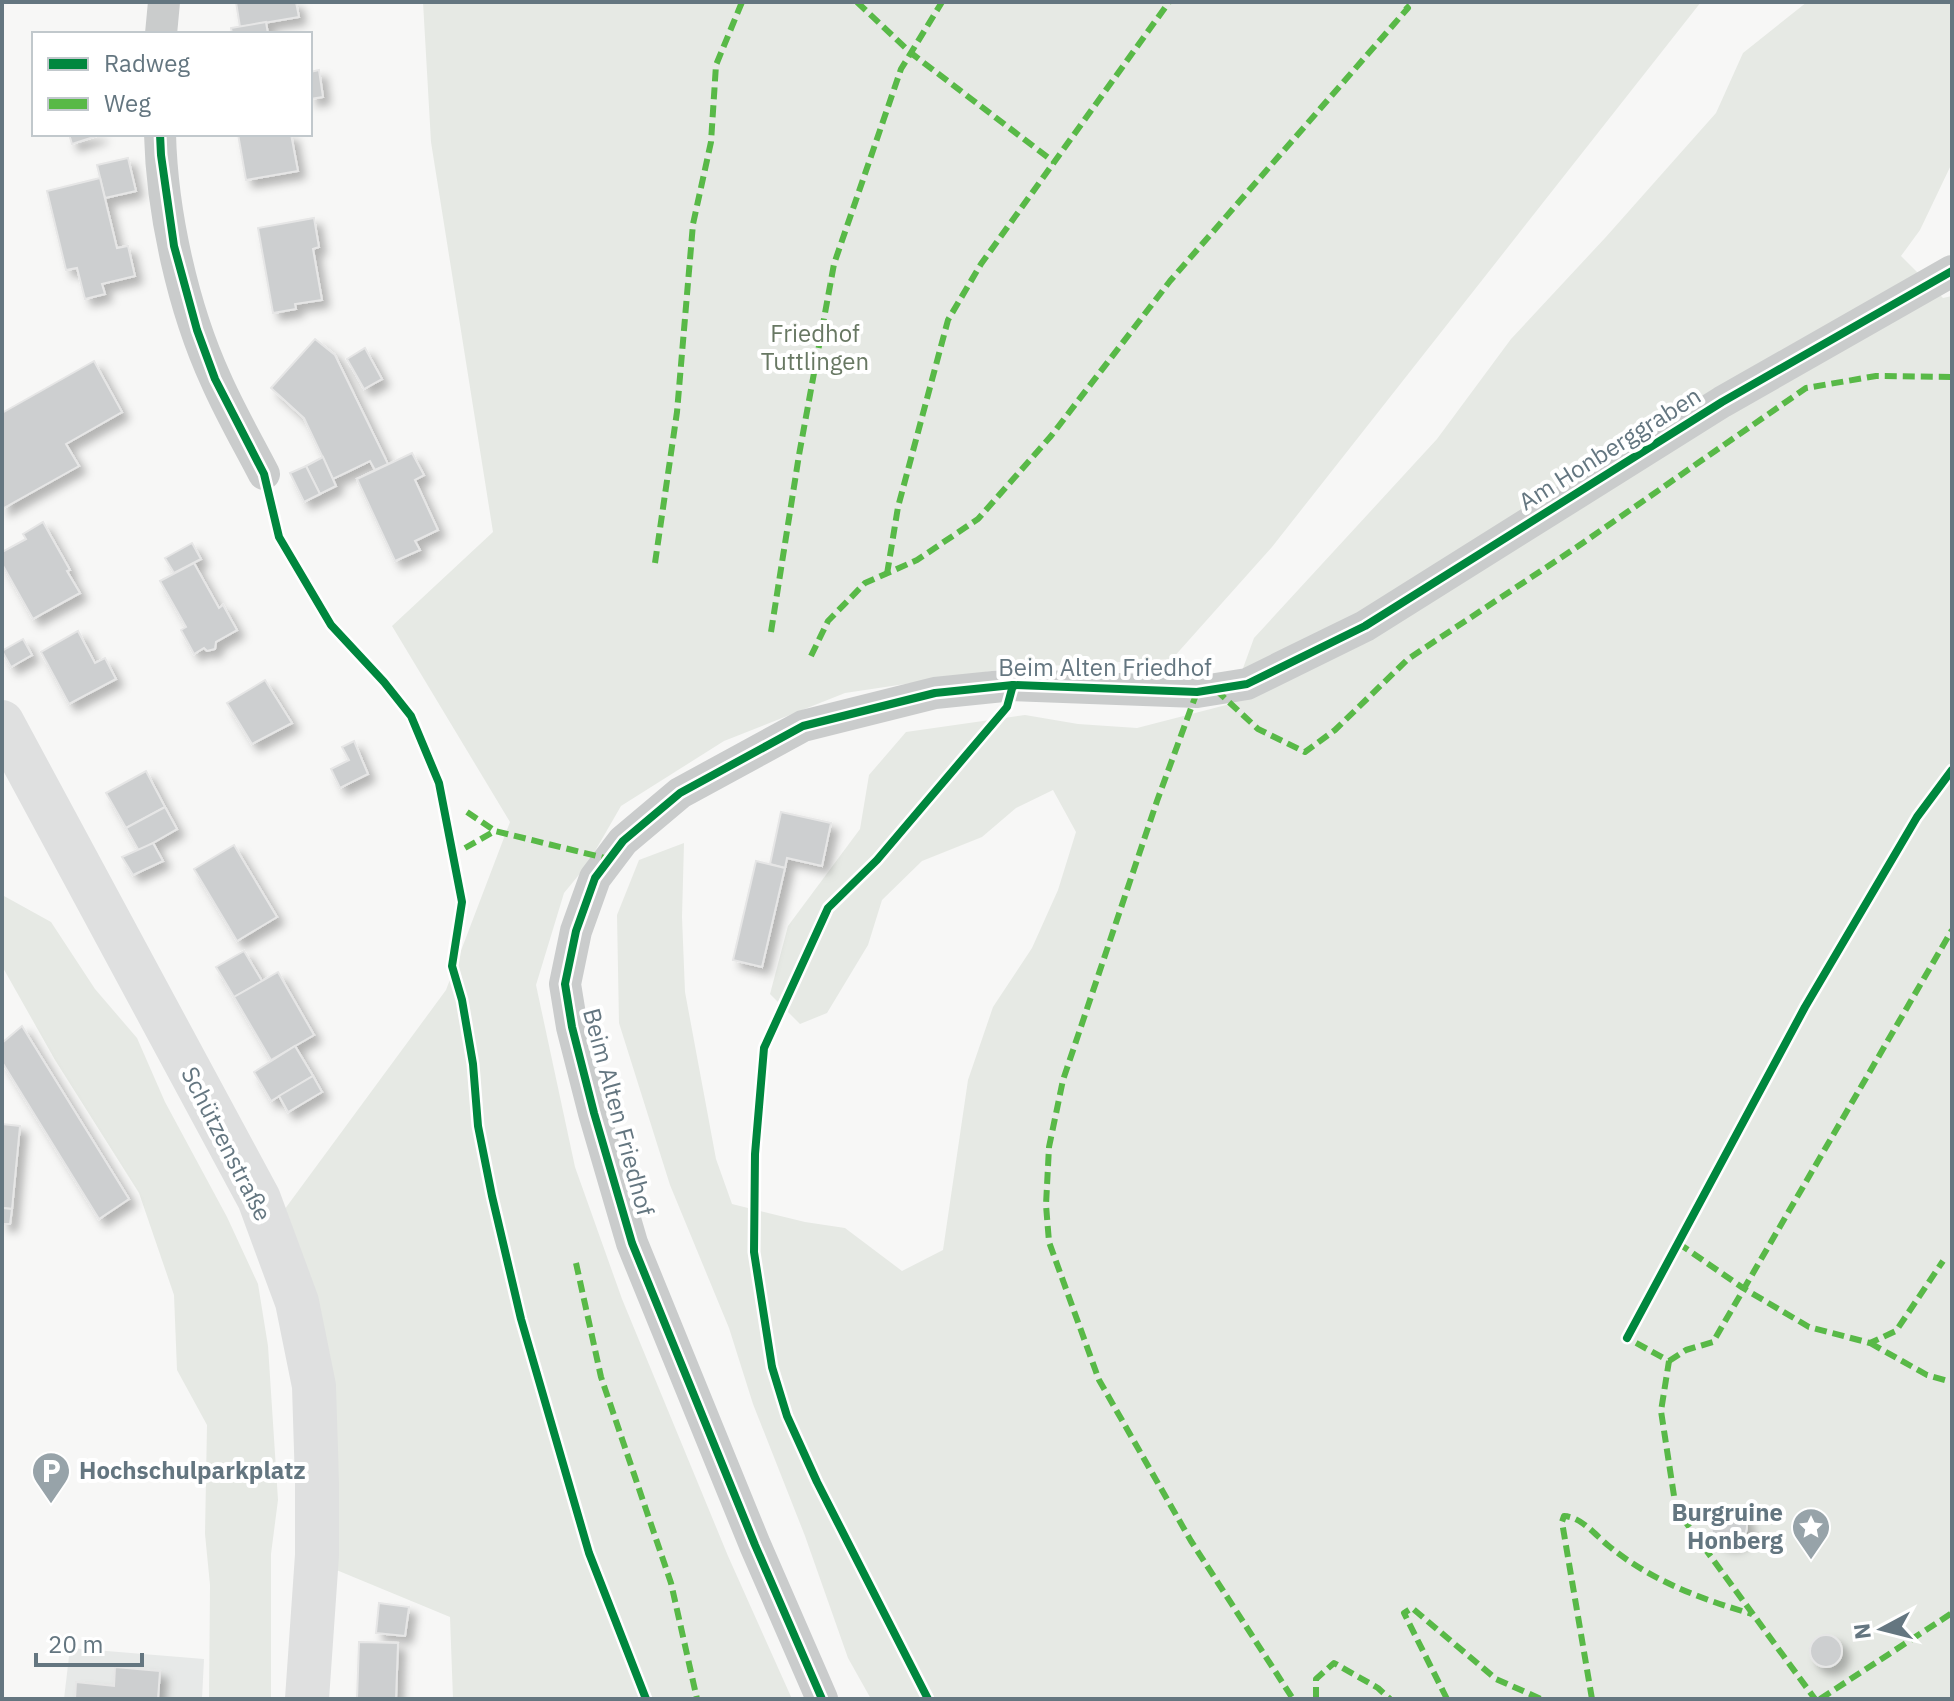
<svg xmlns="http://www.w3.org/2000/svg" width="1954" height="1701" viewBox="0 0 1954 1701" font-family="'IBM Plex Sans',sans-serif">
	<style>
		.built { fill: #e7e9e8 }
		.green { fill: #e6e9e4 }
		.building { fill: #cdcfd0; stroke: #e6e6e6; stroke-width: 2; filter: url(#shadow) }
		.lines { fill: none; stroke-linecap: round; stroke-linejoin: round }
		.street { stroke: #cacccc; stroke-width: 32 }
		.secondary { stroke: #dfe0e0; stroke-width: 44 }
		.quiet { stroke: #58b947; stroke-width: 6; stroke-dasharray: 12 6; stroke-linecap: butt }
		.cycleway-casing { stroke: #fff; stroke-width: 13 }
		.cycleway { stroke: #00873e; stroke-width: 8 }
		.labels { text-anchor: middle; stroke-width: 8; stroke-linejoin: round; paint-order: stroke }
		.park-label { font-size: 24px; fill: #687863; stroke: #fff }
		.street-label { font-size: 24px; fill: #647680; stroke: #fff }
		.poi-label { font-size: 24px; font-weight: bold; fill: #647680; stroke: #fff; text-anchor: start }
	</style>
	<defs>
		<filter id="shadow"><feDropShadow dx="7" dy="7" stdDeviation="4" flood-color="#0004"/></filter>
	</defs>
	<rect width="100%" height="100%" fill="#f7f7f6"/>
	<polygon class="built" points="70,1648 204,1659 202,1699 64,1699"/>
	<g class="green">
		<polygon points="423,2 1701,2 1272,547 1172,659 1012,668 845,693 724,741 621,806 587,865 564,893 536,985 575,1167 622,1299 728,1556 792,1699 453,1699 450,1617 334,1569 330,1355 279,1217 446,990 510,822 392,626 493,532 431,142"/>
		<polygon points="1807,2 1952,2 1952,163 1920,230 1901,256 1943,298 1952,296 1952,1699 871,1699 848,1658 805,1536 753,1404 729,1328 670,1185 619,1023 617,915 639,860 684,843 682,917 685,992 716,1159 732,1204 805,1222 845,1228 902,1271 943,1250 968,1080 993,1007 1032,948 1058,890 1076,832 1053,790 1016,808 982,837 922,861 882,900 868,945 827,1013 800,1024 770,994 788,926 860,829 869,775 906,732 1025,715 1078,724 1137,728 1230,704 1254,638 1437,439 1511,339 1605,238 1716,113 1743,53"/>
		<polygon points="4,896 51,922 95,989 137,1038 165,1102 227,1217 258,1284 268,1346 278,1500 271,1554 271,1699 209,1699 210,1585 205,1534 207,1425 177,1370 174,1295 139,1193 55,1060 2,966 2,899"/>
	</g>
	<g class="building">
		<polygon points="236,2 296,2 299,17 240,27"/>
		<polygon points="266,22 268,34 232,34 231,28"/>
		<polygon points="319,70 323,97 310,99 310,72"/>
		<polygon points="69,134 99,134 100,135 72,144"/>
		<polygon points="238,134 291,134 298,171 246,180"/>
		<polygon points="128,158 136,191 105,198 97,165"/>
		<polygon points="100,178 117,248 128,246 135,276 102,284 105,294 85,299 77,268 66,270 47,191"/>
		<polygon points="314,218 319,247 313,249 322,300 295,304 296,309 273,313 258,228"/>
		<polygon points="315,339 335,355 388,464 375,470 370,461 333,479 304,418 271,388"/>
		<polygon points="365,348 382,379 364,389 347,359"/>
		<polygon points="94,361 122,412 66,444 79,466 2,509 2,413"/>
		<polygon points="412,453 424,475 415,480 438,530 415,541 420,550 395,561 357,479"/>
		<polygon points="323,457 336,486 320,494 306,466"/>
		<polygon points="306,466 320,494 304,502 290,473"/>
		<polygon points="43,522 70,570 67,571 80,593 33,619 2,564 2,552 26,539 23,534"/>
		<polygon points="192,543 201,559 174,573 165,558"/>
		<polygon points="194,563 219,608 223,605 237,630 216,642 215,649 207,651 204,648 194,654 181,630 186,627 160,581"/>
		<polygon points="78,631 95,663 105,658 116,679 69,704 41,652"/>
		<polygon points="23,639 32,655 11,667 2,651"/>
		<polygon points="265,680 292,723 252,744 227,703"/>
		<polygon points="354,741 368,774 340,788 331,769 349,760 342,747"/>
		<polygon points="146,771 165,807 126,828 106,793"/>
		<polygon points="165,807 177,829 139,851 126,828"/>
		<polygon points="781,812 831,823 822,866 787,858 785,868 770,864"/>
		<polygon points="153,843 163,861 133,875 122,857"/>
		<polygon points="234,845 277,917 237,941 194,869"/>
		<polygon points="756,861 785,868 762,967 733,960"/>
		<polygon points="244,951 262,981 234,997 216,967"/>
		<polygon points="278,972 314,1035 271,1060 234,997"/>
		<polygon points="22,1026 129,1199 99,1219 2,1062 2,1043"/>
		<polygon points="295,1046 313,1076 271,1101 254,1072"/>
		<polygon points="313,1076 322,1092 288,1112 279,1096"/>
		<polygon points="2,1124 20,1126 12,1209 2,1208"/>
		<polygon points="2,1208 12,1209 10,1224 2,1224"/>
		<circle cx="1729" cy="1526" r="18"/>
		<polygon points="379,1603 409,1607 405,1636 376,1633"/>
		<circle cx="1826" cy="1651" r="16"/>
		<polygon points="359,1642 398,1643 396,1699 357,1699"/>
		<polygon points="115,1667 160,1671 158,1699 75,1699 76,1682 114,1686"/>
	</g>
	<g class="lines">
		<g class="street">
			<polyline points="161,34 164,2"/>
			<path d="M 160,134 C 162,213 183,308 216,380 C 230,412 248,443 264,474"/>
			<polyline points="822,1699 755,1545 632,1243 594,1113 572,1027 565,984 576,931 595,878 623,841 680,793 803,726 935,693 1013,685 1197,692 1247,684 1365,626 1722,402 1952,271"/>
		</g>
		<polyline class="secondary" points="2,722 259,1199 297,1302 314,1386 317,1483 317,1555 307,1699"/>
		<g class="quiet">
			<polyline points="857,2 911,53 1054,162"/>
			<polyline points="655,563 677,412 693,224 711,142 716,65 742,2"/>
			<polyline points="887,574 898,507 948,320 981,264 1169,2"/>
			<polyline points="771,632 799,455 834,264 901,69 942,2"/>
			<polyline points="811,656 828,621 865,583 917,560 978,519 1051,436 1170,281 1408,8 1402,2"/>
			<polyline points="1216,690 1258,729 1305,752 1335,730 1408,659 1574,549 1806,388 1876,376 1952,377"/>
			<polyline points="1197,692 1157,801 1063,1080 1049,1147 1046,1205 1049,1242 1099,1380 1191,1541 1293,1699"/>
			<polyline points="467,812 495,831"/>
			<polyline points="465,848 495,831 609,859"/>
			<polyline points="1678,1243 1743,1288 1809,1327 1870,1343 1896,1331 1943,1261"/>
			<polyline points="576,1263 601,1377 671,1583 697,1699"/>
			<polyline points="1630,1331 1627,1338 1669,1361 1661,1411 1676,1509 1815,1699"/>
			<polyline points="1870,1343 1927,1375 1952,1382"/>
			<polyline points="1669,1361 1686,1350 1713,1342 1952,930"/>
			<polyline points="1316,1699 1316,1679 1334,1663 1378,1688 1390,1699"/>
			<polyline points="1447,1699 1404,1613 1412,1608 1496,1679 1541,1699"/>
			<path d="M 1592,1699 L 1562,1522 L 1564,1516 C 1582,1517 1596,1536 1610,1547 C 1652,1581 1701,1599 1752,1614"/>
			<polyline points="1820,1699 1952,1613"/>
		</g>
		<g class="cycleway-casing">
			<g id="cycleway">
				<polyline points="160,134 161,155 174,246 197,330 215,379 264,474 279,537 331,625 384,682 411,716 439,783 462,902 452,966 462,1000 473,1064 478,1126 492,1196 521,1319 589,1553 646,1699"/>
				<polyline points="1627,1338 1805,1007 1917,817 1952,770"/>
				<polyline points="822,1699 755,1545 632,1243 594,1113 572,1027 565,984 576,931 595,878 623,841 680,793 803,726 935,693 1013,685 1197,692 1247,684 1365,626 1722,402 1952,271"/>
				<polyline points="928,1699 817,1482 787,1416 772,1367 754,1252 755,1154 764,1048 828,908 877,860 1007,707 1013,685"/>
			</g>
		</g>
		<use href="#cycleway" class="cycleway"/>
	</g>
	<defs>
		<g id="parking-pin" transform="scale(2)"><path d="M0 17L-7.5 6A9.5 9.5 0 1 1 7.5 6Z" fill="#97a3a9" stroke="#fff"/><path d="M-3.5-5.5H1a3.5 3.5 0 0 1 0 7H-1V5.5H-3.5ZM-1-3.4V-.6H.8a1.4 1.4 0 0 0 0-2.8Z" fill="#fff"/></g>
		<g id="sight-pin" transform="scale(2)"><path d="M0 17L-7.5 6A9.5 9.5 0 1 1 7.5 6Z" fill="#97a3a9" stroke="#fff"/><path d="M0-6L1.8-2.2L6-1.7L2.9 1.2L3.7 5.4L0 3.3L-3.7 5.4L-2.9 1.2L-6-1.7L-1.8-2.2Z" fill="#fff"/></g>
	</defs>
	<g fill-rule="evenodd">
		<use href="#parking-pin" x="51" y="1471"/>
		<use href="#sight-pin" x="1811" y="1527"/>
	</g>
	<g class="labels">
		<g class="park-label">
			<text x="815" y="342">Friedhof<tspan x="815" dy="28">Tuttlingen</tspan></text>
		</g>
		<g class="street-label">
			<text transform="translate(1610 449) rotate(-32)" y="8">Am Honberggraben</text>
			<text x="1105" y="676">Beim Alten Friedhof</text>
			<text transform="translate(618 1112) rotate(75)" y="8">Beim Alten Friedhof</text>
			<text transform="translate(226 1144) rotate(63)" y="8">Schützenstraße</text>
		</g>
		<g class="poi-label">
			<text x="79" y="1479">Hochschulparkplatz</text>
			<text x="1783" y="1521" text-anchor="end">Burgruine<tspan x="1783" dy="28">Honberg</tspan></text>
		</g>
	</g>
	<rect width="1954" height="1701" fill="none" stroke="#647680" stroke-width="8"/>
	<rect x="32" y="32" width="280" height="104" fill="#ffffff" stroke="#c1c8cc" stroke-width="2"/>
	<rect x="48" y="58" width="40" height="12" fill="#00873e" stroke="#c1c8cc" stroke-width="2"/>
	<text x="104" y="72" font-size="24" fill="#647680">Radweg</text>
	<rect x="48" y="98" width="40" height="12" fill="#58b947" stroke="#c1c8cc" stroke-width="2"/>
	<text x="104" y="112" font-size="24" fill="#647680">Weg</text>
	<g transform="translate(1882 1629) rotate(263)" stroke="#ffffff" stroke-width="6" paint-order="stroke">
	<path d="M0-6L14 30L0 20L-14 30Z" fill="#647680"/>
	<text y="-12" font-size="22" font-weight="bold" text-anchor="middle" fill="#647680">N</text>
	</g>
	<path d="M36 1653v12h106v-12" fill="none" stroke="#647680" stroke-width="4"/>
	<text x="48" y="1653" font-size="24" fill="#647680" stroke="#ffffff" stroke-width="6" paint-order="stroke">20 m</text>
</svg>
